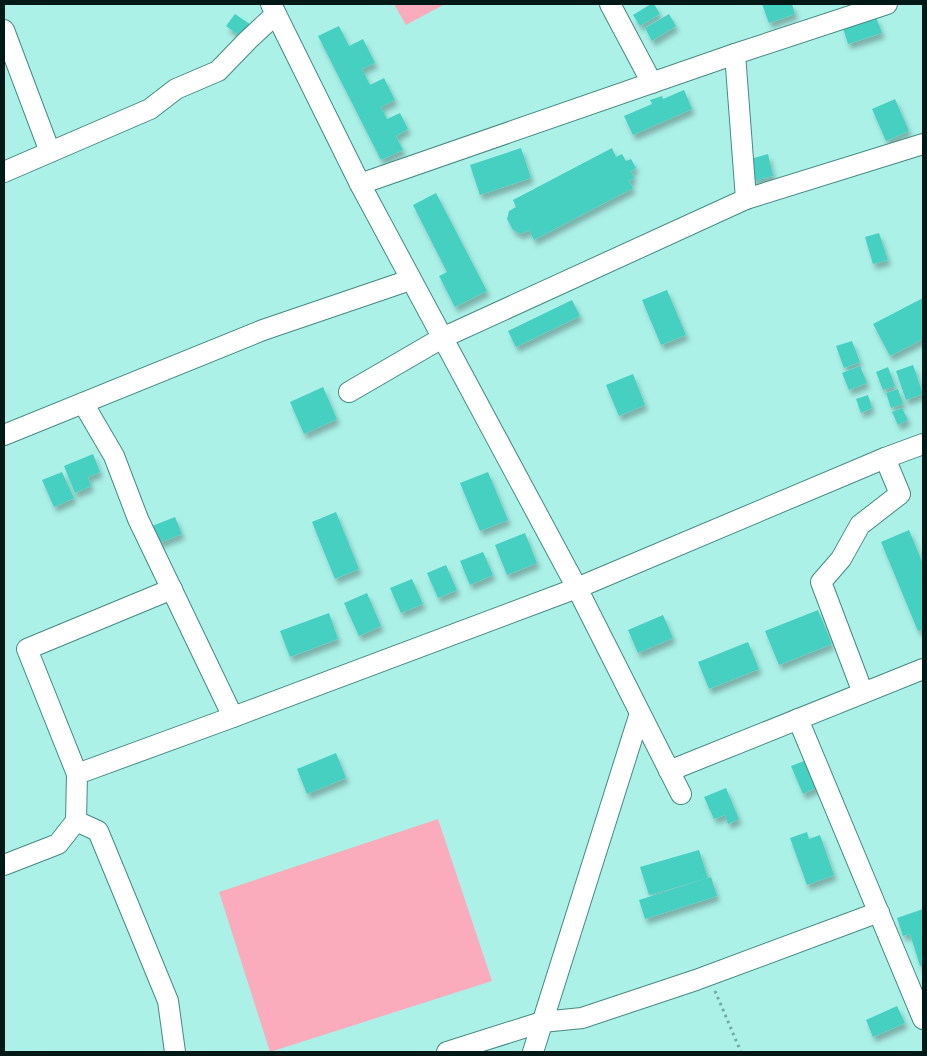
<svg xmlns="http://www.w3.org/2000/svg" width="927" height="1056" viewBox="0 0 927 1056" font-family="'PT Sans',sans-serif">
	<style>
		.green { fill: #faacbc }
		.building { fill: #45d0c2; filter: url(#shadow) }
		.lines { fill: none; stroke-linecap: round; stroke-linejoin: round }
		.minor-casing { stroke: #458a82; stroke-width: 22 }
		.path { stroke: #71a8a1; stroke-width: 3; stroke-dasharray: 2.5 4; stroke-linecap: butt }
		.minor { stroke: #fff; stroke-width: 20 }
	</style>
	<defs>
		<filter id="shadow"><feDropShadow dx="3" dy="5.5" stdDeviation="2.5" flood-color="#0004"/></filter>
	</defs>
	<rect width="100%" height="100%" fill="#abf1e8"/>
	<g class="green">
		<polygon points="394,4 445,4 406,25"/>
		<polygon points="438,819 492,981 270,1052 219,892"/>
	</g>
	<g class="building">
		<polygon points="651,4 654,4 660,14 640,26 633,15"/>
		<polygon points="762,4 792,4 795,14 769,23"/>
		<polygon points="235,14 254,27 245,40 226,26"/>
		<polygon points="669,14 676,26 652,41 645,28"/>
		<polygon points="876,17 882,33 848,44 842,25"/>
		<polygon points="339,26 349,46 363,39 375,63 362,69 370,85 384,78 395,100 381,107 387,119 400,113 408,129 396,136 403,150 381,160 318,36"/>
		<polygon points="684,90 692,109 633,135 624,116 652,104 650,100 662,96 663,99"/>
		<polygon points="895,99 909,131 886,141 872,109"/>
		<polygon points="521,148 531,178 480,195 470,165"/>
		<polygon points="612,148 616,157 622,154 626,161 631,159 636,168 631,171 634,178 629,181 633,188 534,240 529,230 521,234 513,230 507,219 509,211 516,207 513,200"/>
		<polygon points="768,154 773,176 753,181 747,160"/>
		<polygon points="436,193 487,291 455,307 439,276 447,272 413,205"/>
		<polygon points="879,233 888,260 873,264 865,237"/>
		<polygon points="667,290 686,335 661,345 642,300"/>
		<polygon points="923,298 923,339 890,356 873,324"/>
		<polygon points="572,300 580,316 516,347 508,331"/>
		<polygon points="852,341 860,362 844,368 836,346"/>
		<polygon points="913,365 923,394 906,400 896,371"/>
		<polygon points="860,366 867,383 849,390 842,373"/>
		<polygon points="888,367 895,386 883,390 876,372"/>
		<polygon points="633,374 645,405 619,416 606,385"/>
		<polygon points="323,387 337,419 304,434 290,402"/>
		<polygon points="898,389 903,404 891,408 886,393"/>
		<polygon points="868,395 872,408 861,413 856,399"/>
		<polygon points="902,408 908,420 898,425 892,412"/>
		<polygon points="93,454 100,472 88,477 91,486 75,493 64,466"/>
		<polygon points="62,472 74,498 54,507 42,480"/>
		<polygon points="488,472 508,520 480,531 460,483"/>
		<polygon points="336,512 359,569 335,579 312,522"/>
		<polygon points="175,517 182,534 159,543 152,526"/>
		<polygon points="909,530 923,564 923,629 918,631 881,542"/>
		<polygon points="525,533 537,563 507,575 495,545"/>
		<polygon points="483,552 493,575 470,585 460,561"/>
		<polygon points="446,565 457,590 438,598 427,573"/>
		<polygon points="412,579 423,604 401,613 390,588"/>
		<polygon points="367,593 381,626 359,636 344,603"/>
		<polygon points="818,610 832,644 779,665 765,631"/>
		<polygon points="329,613 338,639 290,657 280,631"/>
		<polygon points="663,615 673,638 638,653 628,630"/>
		<polygon points="748,642 759,669 709,689 698,662"/>
		<polygon points="336,753 346,778 307,794 297,769"/>
		<polygon points="809,759 820,786 803,794 791,766"/>
		<polygon points="726,788 739,819 728,824 725,815 714,819 704,797"/>
		<polygon points="807,832 809,839 820,835 834,875 807,885 790,838"/>
		<polygon points="699,850 708,878 649,895 640,867"/>
		<polygon points="711,877 717,896 645,919 639,900"/>
		<polygon points="923,909 923,965 920,966 910,934 903,936 897,918"/>
		<polygon points="897,1006 905,1023 873,1037 866,1020"/>
	</g>
	<g class="lines">
		<g class="minor-casing">
			<g id="minor">
				<polyline points="271,4 360,184 577,588 681,794"/>
				<polyline points="610,4 652,83"/>
				<polyline points="4,30 50,152"/>
				<polyline points="735,54 746,199"/>
				<polyline points="4,172 150,109 176,89 218,71 248,40 276,14"/>
				<polyline points="360,184 735,54 887,4"/>
				<polyline points="349,392 442,338 746,199 923,144"/>
				<polyline points="83,403 114,456 138,519 233,717"/>
				<polyline points="4,435 263,330 410,280"/>
				<polyline points="863,693 821,582 841,559 860,525 900,494 885,458"/>
				<polyline points="798,719 923,1019"/>
				<polyline points="669,771 923,669"/>
				<polyline points="77,774 27,649 172,589"/>
				<polyline points="76,821 98,831 168,1001 175,1052"/>
				<polyline points="4,865 58,844 76,821 77,774 233,717 577,588 885,458 923,444"/>
				<polyline points="447,1052 542,1022 582,1018 696,980 879,912"/>
				<polyline points="533,1052 640,713"/>
			</g>
		</g>
		<polyline class="path" points="715,991 741,1052"/>
		<use href="#minor" class="minor"/>
	</g>
	<rect width="927" height="1056" fill="none" stroke="#001917" stroke-width="10"/>
</svg>
